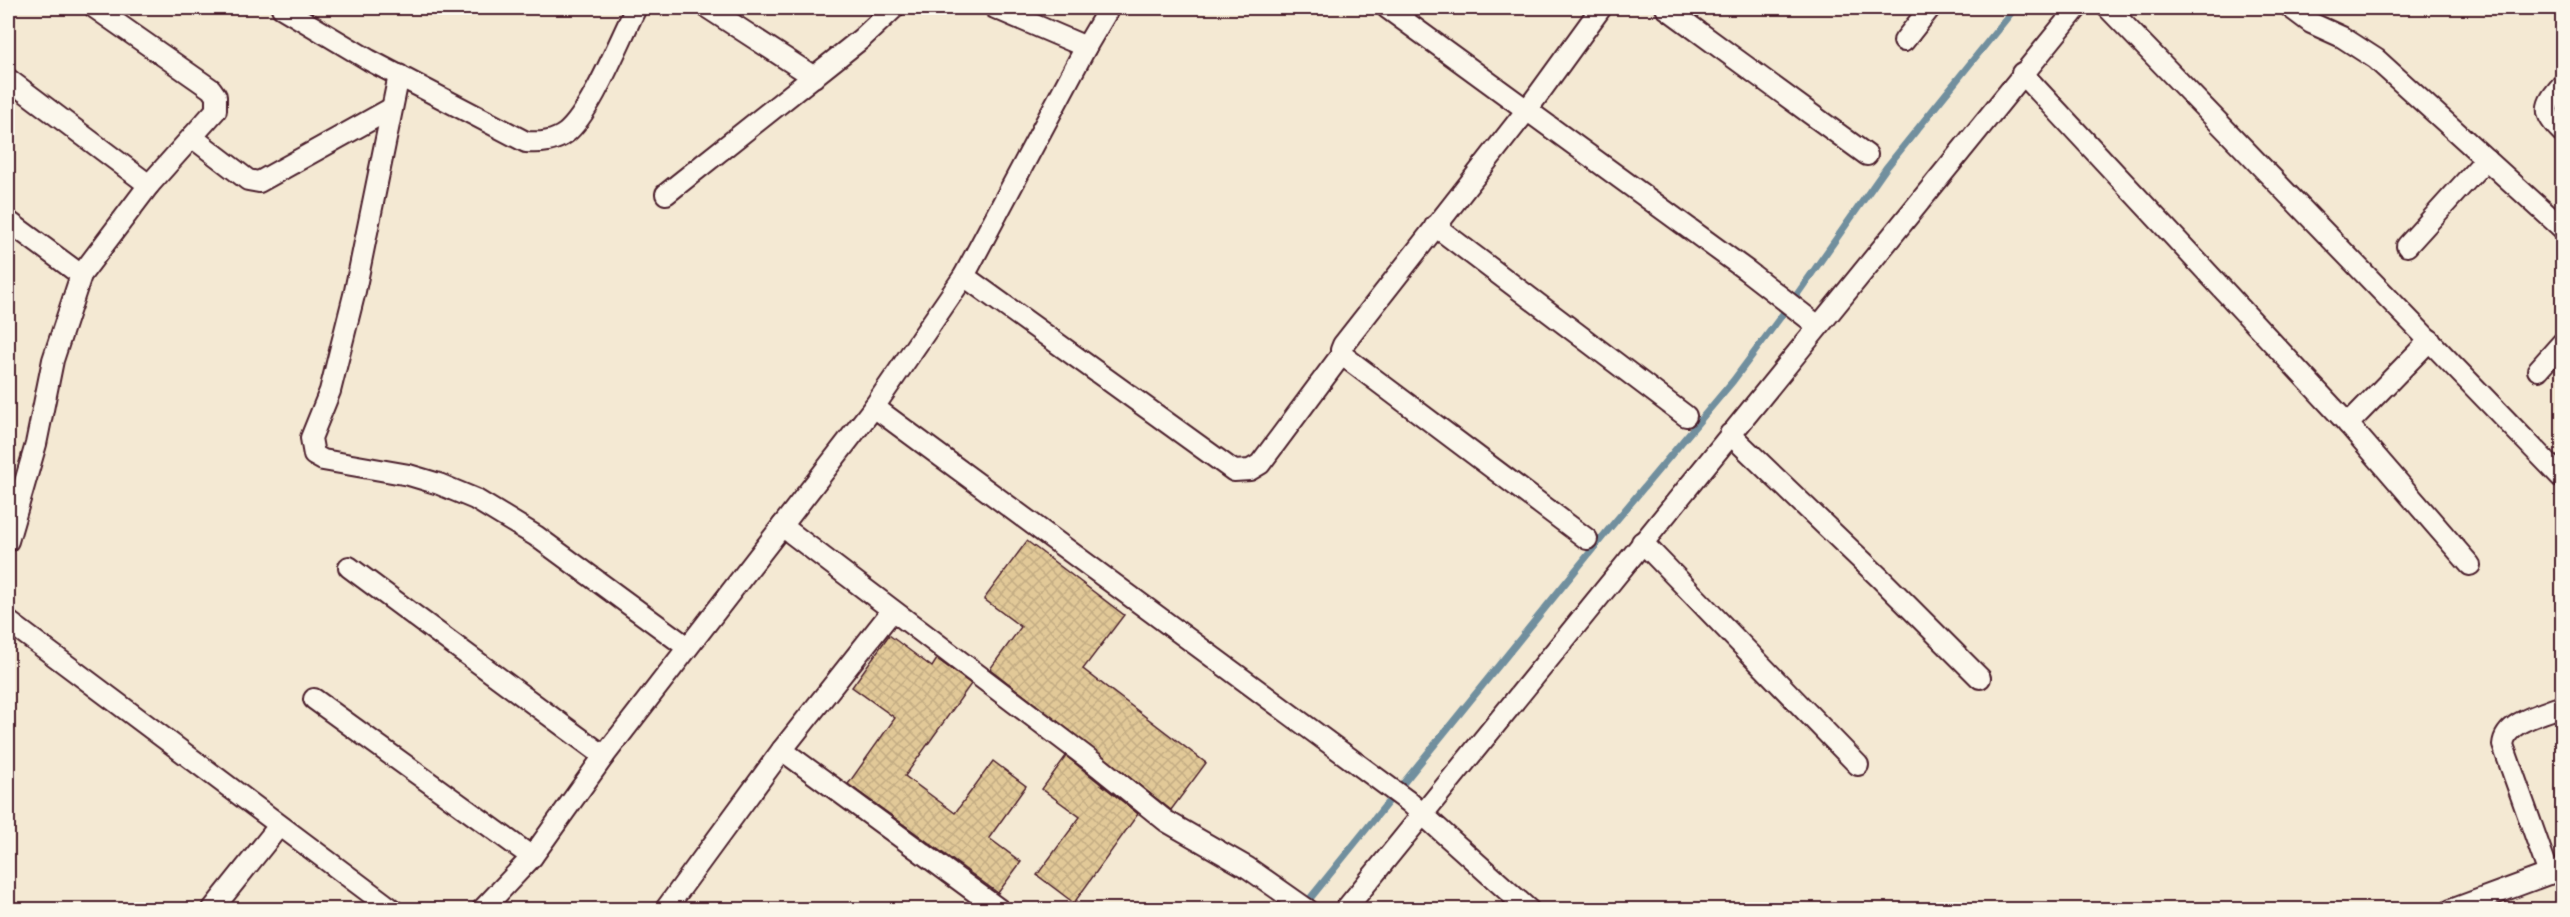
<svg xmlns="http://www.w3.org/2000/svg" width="2570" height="917" viewBox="0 0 2570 917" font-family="'Patrick Hand',sans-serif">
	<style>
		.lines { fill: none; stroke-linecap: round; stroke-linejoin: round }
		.stream { stroke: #718f9e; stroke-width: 7 }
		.building { fill: url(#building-cross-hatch); stroke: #4a1f2b; stroke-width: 1.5 }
		.minor-casing { stroke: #4a1f2b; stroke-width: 24 }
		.minor { stroke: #fbf7ec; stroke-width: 20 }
	</style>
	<defs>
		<pattern id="building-cross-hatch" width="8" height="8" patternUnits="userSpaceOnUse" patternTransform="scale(1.5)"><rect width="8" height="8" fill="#e2c998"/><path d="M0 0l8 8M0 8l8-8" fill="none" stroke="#c3ac83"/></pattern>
	</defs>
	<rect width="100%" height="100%" fill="#f4e9d3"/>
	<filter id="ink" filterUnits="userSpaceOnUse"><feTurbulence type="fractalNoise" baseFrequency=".0167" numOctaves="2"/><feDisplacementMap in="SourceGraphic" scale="12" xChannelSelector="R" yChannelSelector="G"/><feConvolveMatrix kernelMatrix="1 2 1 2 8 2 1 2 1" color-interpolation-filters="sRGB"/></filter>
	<g filter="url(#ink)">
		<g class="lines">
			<polyline class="stream" points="1304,906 1609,529 1733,381 1791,303 1886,168 2015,8"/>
		</g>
		<g class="building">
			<polygon points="1027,541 1124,615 1083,669 1206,763 1171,810 990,669 1021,627 984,599"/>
			<polygon points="889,635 932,667 937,659 971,684 905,776 955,813 993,761 1026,786 989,838 1021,862 998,893 848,784 895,718 852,687"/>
			<polygon points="1066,756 1138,814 1074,903 1037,875 1080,817 1042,789"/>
		</g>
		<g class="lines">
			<g class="minor-casing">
				<g id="minor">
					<path d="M 282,8 L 369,60 L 526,142 C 541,143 554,142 566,133 C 591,113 620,39 636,8"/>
					<polyline points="708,8 814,77"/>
					<polyline points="995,8 1086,47"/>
					<polyline points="1387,8 1746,270 1818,326"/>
					<polyline points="1666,8 1867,155"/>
					<polyline points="2108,8 2562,478"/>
					<polyline points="2291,8 2311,23 2342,37 2376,59 2562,228"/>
					<polyline points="1904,41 1930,8"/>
					<polyline points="2022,73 2348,424"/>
					<polyline points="399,75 355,291 330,391 311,438 314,455 323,460 409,475 439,484 475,499 536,536 687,647"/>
					<polyline points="8,79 149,185"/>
					<path d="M 2562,85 C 2544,105 2542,113 2562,132"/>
					<polyline points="192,137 248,180 259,182 392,108"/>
					<polyline points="666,194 861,39 894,8"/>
					<polyline points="8,221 81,275"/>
					<polyline points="1435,226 1686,416"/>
					<polyline points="2407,246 2486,159"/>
					<polyline points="964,276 1234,471 1250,470 1260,464 1342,354"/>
					<polyline points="2430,340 2348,424 2470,565"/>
					<polyline points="2538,370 2562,343"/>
					<polyline points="874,407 1409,802 1529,910"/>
					<polyline points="1730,434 1879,577 1980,678"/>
					<polyline points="782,526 1094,763 1166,821 1248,868 1308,910"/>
					<polyline points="1587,539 1345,357 1341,350 1343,345 1527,110 1601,8"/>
					<polyline points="8,541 36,444 53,360 81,275 149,185 216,110 216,96 211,89 95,8"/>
					<polyline points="1642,542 1858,765"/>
					<polyline points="349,567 604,756"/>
					<polyline points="8,621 393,910"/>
					<polyline points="314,699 532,857"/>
					<polyline points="782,750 1000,910"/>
					<path d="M 2549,874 L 2503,745 C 2505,721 2544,714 2562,706"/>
					<polyline points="212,910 279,826"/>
					<polyline points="482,910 532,857 604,756 874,407 964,276 1086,47 1109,8"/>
					<polyline points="665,910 782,750 892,611"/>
					<polyline points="1345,910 2077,8"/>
					<polyline points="2451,910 2562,869"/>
				</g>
			</g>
			<use href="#minor" class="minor"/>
		</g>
	</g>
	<rect width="2570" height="917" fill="none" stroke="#fbf7ec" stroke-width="30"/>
	<rect x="15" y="15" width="2540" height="887" fill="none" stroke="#4a1f2b" stroke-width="2" filter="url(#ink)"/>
</svg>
